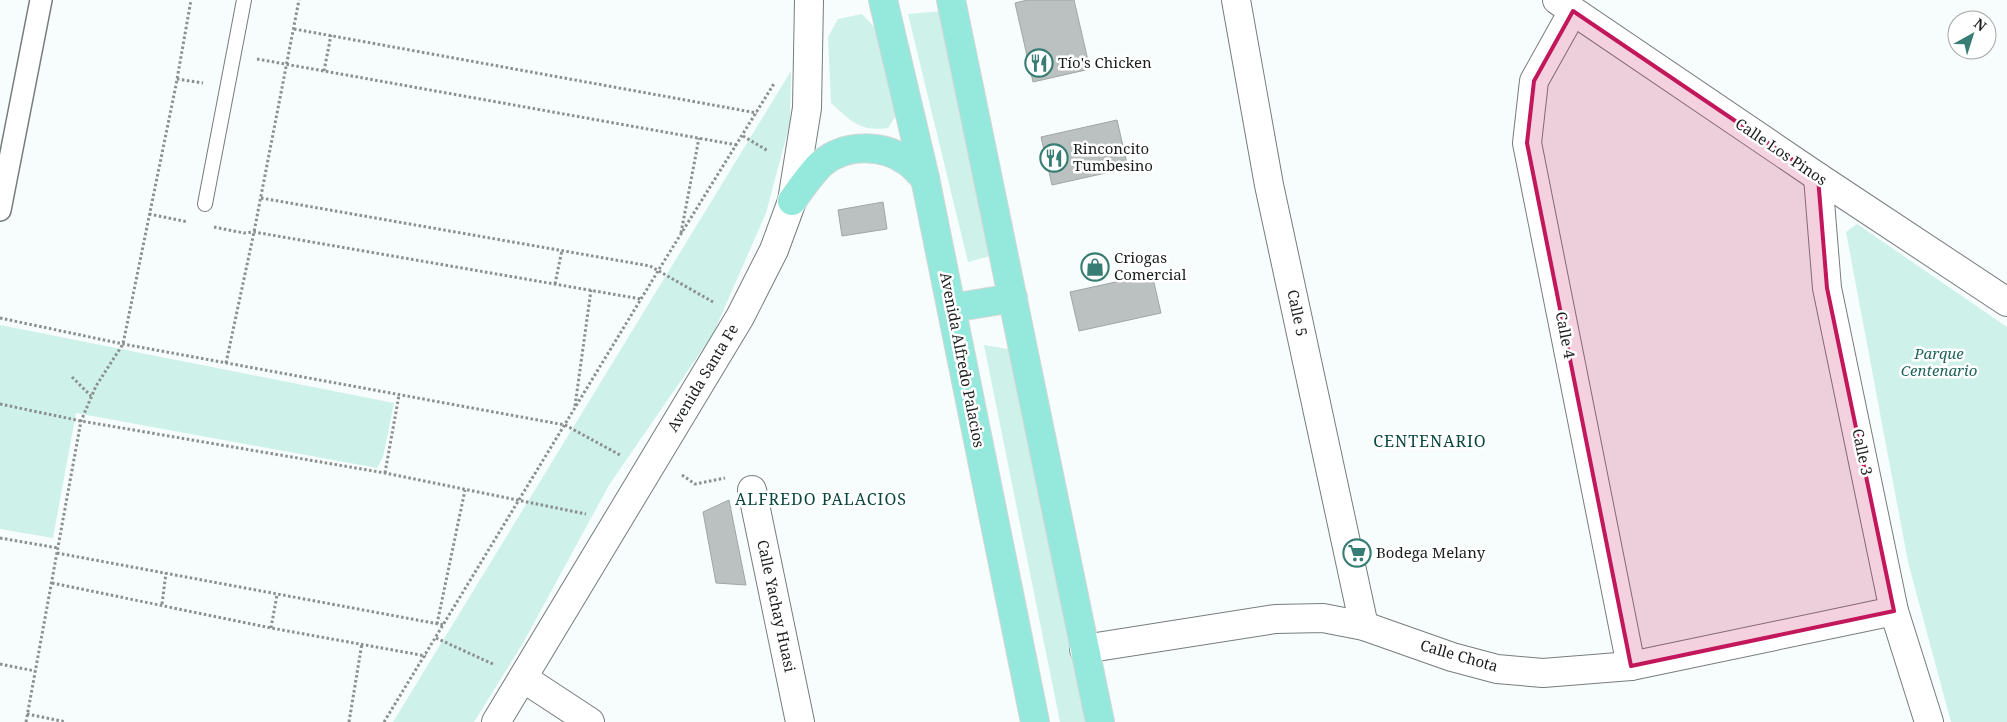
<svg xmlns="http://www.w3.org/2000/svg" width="2007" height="722" viewBox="0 0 2007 722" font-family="'Noto Serif',serif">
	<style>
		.green { fill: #cef1ea }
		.building { fill: #bbc1c0; stroke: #a0a6a5 }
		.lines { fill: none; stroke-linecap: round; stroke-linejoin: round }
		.service-casing { stroke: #777d7c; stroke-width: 16 }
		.pedestrian-casing { stroke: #777d7c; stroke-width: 24 }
		.minor-casing { stroke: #777d7c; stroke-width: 30 }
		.tertiary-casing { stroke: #777d7c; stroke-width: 30 }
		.primary-casing { stroke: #d6d6d6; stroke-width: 30 }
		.path { stroke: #8b8f8e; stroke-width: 3; stroke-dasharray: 2.5 2.5; stroke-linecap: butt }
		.service { stroke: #fff; stroke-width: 14 }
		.pedestrian { stroke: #fff; stroke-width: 21 }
		.minor { stroke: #fff; stroke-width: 28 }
		.tertiary { stroke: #fff; stroke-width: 28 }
		.primary { stroke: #95e8dc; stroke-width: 28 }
		.marked { fill: #c2185b; fill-opacity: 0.2; stroke: #c2185b; stroke-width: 4; stroke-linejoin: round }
		.labels { text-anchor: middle; stroke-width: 5; stroke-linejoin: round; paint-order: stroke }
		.poi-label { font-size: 15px; fill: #1c1e1e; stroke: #fff; text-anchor: start }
		.street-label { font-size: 15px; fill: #1c1e1e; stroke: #fff }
		.park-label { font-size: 15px; font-style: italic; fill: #20655b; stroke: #fff }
		.neighbourhood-label { font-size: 16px; letter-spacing: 1px; fill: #09473f; stroke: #fff }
	</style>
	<rect width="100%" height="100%" fill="#f7fdfc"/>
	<g class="green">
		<polygon points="942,11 998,254 968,262 908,14"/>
		<path d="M 862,14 L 876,29 L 898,112 L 888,128 C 860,132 851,121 831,103 L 828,37 L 838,19 Z"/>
		<polygon points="791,71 790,123 766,213 713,334 609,485 523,643 474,722 393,722"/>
		<polygon points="1857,224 2007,327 2007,722 1951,722 1908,562 1846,232"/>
		<polygon points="0,325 394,403 383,457 377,468 76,413 53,538 0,529"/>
		<polygon points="984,345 1014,350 1089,722 1060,722"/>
	</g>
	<g class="building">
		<polygon points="1027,0 1074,0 1090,69 1033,82 1015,3"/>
		<polygon points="1117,120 1128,168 1052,185 1041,137"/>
		<polygon points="883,202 887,229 842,236 838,210"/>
		<polygon points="1152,274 1161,313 1079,331 1070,292"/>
		<polygon points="729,500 746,585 716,583 703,512"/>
	</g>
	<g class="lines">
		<g class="service-casing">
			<polyline id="service" points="205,204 244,0"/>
		</g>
		<g class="pedestrian-casing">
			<polyline id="pedestrian" points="0,210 41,0"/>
		</g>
		<g class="minor-casing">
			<g id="minor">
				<polyline points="1236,0 1269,185 1364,626"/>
				<polyline points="1557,0 1818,177 2007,302"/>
				<polyline points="1573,11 1534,81 1527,143 1631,666"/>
				<polyline points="1818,177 1827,288 1894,611 1929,722"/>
				<polyline points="752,490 800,722"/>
				<polyline points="1084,649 1275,619 1323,618 1364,626 1452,657 1497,669 1543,673 1631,666 1894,611"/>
				<polyline points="523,678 590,722"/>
			</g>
		</g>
		<g class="tertiary-casing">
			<polyline id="tertiary" points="496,722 740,317 774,250 792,201 807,108 809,0"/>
		</g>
		<g class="primary-casing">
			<g id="primary">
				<polyline points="883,0 925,178 1035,722"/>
				<polyline points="951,0 1100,722"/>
				<path d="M 792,201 C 801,188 810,175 821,164 C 845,143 883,144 908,162 C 914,166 919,173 925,178"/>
				<polyline points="952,308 1013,298"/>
			</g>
		</g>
		<g class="path">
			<polyline points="294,29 757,113"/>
			<polyline points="257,59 737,145"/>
			<polyline points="324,71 331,35"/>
			<polyline points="177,79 203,83"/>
			<polyline points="743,136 768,151"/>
			<polyline points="261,198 650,266 713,302"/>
			<polyline points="149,214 188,222"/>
			<polyline points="214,227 244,233 254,232 641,299"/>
			<polyline points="681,233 699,138"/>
			<polyline points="555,284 562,250"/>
			<polyline points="0,318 123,344 565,425 620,455"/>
			<polyline points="226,363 254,232 299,0"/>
			<polyline points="72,377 91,396"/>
			<polyline points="0,404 81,421 385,473 586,514"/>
			<polyline points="575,406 591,290"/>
			<polyline points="385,473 399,395"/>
			<polyline points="682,475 695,484 725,478"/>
			<polyline points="0,538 58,548"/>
			<polyline points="57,553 444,625"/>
			<polyline points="52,583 271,628 426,656"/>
			<polyline points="162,604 166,573"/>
			<polyline points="437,624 465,490"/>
			<polyline points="271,628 277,595"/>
			<polyline points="436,638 495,665"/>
			<polyline points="0,664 35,671"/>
			<polyline points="27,714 66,722"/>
			<polyline points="26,722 81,421 96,386 123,344 176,85 191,0"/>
			<polyline points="349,722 362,643"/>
			<polyline points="384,722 658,271 775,82"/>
		</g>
		<use href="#service" class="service"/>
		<use href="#pedestrian" class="pedestrian"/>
		<use href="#minor" class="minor"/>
		<use href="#tertiary" class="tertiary"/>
		<use href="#primary" class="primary"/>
	</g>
	<path class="marked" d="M 1573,11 L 1818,177 L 1827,288 L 1894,611 L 1631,666 L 1527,143 L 1534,81 Z"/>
	<defs>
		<g id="restaurant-ring" transform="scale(1.4375)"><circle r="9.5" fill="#fff" stroke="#387d73" stroke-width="1.5"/><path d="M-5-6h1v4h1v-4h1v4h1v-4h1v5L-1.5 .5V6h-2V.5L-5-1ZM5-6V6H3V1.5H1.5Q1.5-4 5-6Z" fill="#387d73"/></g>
		<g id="shop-ring" transform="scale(1.4375)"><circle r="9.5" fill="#fff" stroke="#387d73" stroke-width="1.5"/><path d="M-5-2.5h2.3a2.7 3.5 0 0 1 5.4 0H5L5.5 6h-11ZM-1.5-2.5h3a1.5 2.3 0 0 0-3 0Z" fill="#387d73"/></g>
		<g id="supermarket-ring" transform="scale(1.4375)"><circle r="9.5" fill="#fff" stroke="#387d73" stroke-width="1.5"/><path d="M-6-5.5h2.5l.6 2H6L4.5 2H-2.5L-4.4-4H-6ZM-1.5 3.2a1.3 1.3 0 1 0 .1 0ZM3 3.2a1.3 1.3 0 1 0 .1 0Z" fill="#387d73"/></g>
	</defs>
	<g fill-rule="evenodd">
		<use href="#restaurant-ring" x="1039" y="63"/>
		<use href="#restaurant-ring" x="1054" y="158"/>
		<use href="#shop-ring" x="1095" y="267"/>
		<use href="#supermarket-ring" x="1357" y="553"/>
	</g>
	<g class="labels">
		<g class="poi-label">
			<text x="1058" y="68">Tío's Chicken</text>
			<text x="1073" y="154">Rinconcito<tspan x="1073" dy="17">Tumbesino</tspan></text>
			<text x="1114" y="263">Criogas<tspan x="1114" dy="17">Comercial</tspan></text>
			<text x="1376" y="558">Bodega Melany</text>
		</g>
		<g class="street-label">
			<text transform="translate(1781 152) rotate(34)" y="5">Calle Los Pinos</text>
			<text transform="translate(1297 313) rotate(78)" y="5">Calle 5</text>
			<text transform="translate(1565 335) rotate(79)" y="5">Calle 4</text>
			<text transform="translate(962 360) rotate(79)" y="5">Avenida Alfredo Palacios</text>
			<text transform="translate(703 378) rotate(-59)" y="5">Avenida Santa Fe</text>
			<text transform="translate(1862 452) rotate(78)" y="5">Calle 3</text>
			<text transform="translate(776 606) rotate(78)" y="5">Calle Yachay Huasi</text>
			<text transform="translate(1459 656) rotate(16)" y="5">Calle Chota</text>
		</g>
		<g class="park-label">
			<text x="1939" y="359">Parque<tspan x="1939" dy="17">Centenario</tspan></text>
		</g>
		<g class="neighbourhood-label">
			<text x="1430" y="447">CENTENARIO</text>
			<text x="821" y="505">ALFREDO PALACIOS</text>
		</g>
	</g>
	<g transform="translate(1972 35) rotate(39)"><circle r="24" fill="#ffffff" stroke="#a4a5a5"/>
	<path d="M0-4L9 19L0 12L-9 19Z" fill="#387d73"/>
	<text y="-8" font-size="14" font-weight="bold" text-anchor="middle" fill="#1c1e1e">N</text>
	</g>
</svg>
